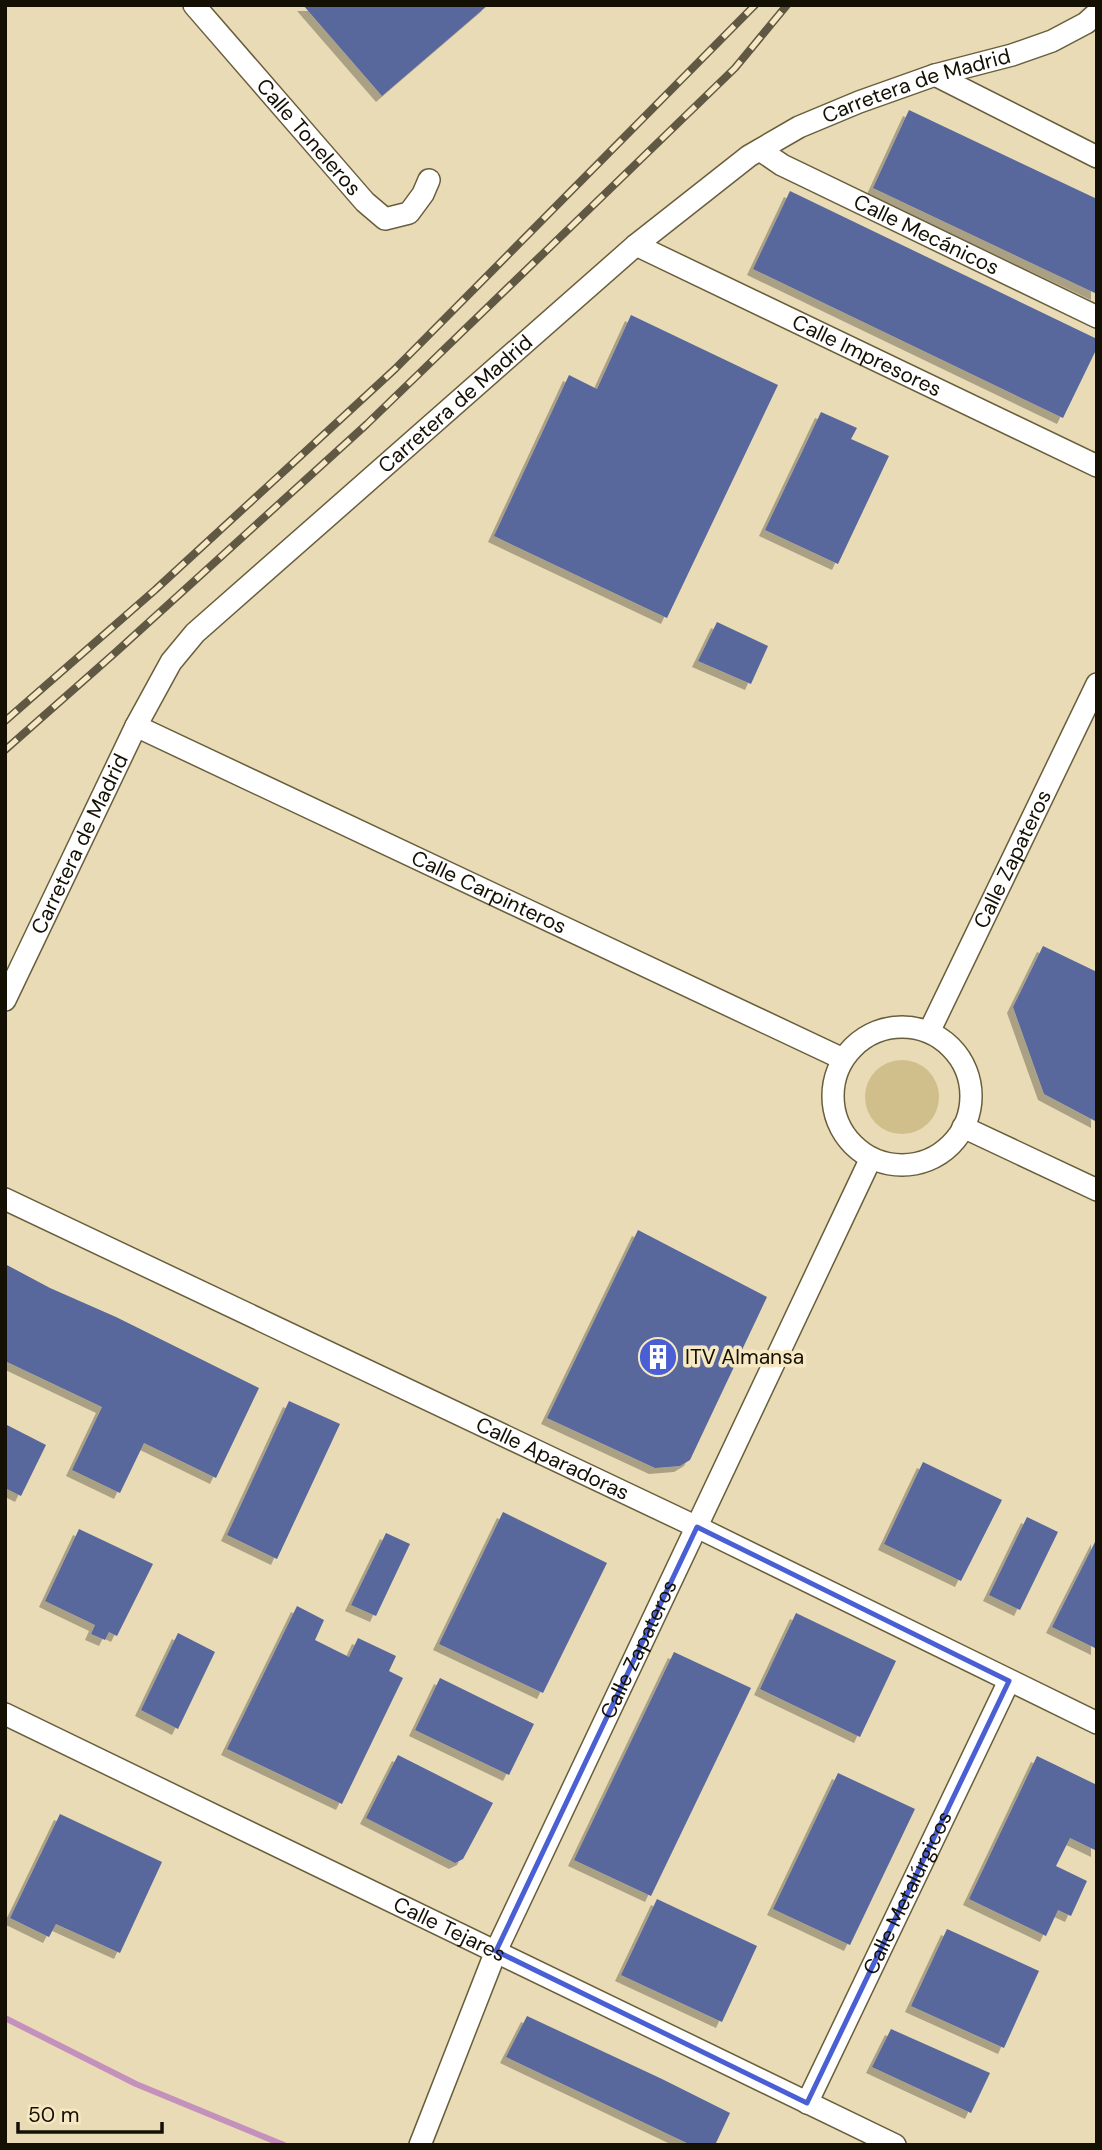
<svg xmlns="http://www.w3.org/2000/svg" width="1102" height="2150" viewBox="0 0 1102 2150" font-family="'DM Sans',sans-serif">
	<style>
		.green { fill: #d0bf8a }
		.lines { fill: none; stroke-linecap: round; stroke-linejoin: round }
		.stream { stroke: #c491bc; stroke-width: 6 }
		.building { fill: #59679c; filter: url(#shadow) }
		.street-casing { stroke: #695e3c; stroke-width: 24 }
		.street { stroke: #fff; stroke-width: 21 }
		.rail-casing { stroke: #605843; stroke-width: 8 }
		.rail { stroke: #f5e8c2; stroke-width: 5; stroke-dasharray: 16; stroke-linecap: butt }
		.marked { fill: none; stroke: #4a5fd3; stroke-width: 5; stroke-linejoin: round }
		.labels { text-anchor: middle; stroke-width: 7; stroke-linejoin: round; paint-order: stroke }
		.street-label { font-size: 21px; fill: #151004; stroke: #f5e8c2 }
		.poi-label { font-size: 21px; fill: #151004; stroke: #f5e8c2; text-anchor: start }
	</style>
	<defs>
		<filter id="shadow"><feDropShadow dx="-6" dy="6" stdDeviation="0" flood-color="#0004"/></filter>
	</defs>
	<rect width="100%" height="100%" fill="#e8dbb5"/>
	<circle class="green" cx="902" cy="1097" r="37"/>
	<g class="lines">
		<polyline class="stream" points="5,2018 136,2084 284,2145"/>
	</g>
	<g class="building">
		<polygon points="303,5 488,5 382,96"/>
		<polygon points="909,110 1097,199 1097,294 873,188"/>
		<polygon points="790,191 1097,339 1097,348 1063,418 753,269"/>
		<polygon points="631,315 778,385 667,618 494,536 569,375 597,389"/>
		<polygon points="821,412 857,428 851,439 889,456 838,564 765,530"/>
		<polygon points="717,622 768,646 751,684 698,661"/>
		<polygon points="1043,946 1097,972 1097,1122 1044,1094 1013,1007"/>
		<polygon points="638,1230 767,1297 690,1460 680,1466 655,1468 547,1418"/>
		<polygon points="5,1264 50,1288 116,1317 259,1388 216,1478 144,1443 120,1493 72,1470 102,1407 5,1361"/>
		<polygon points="289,1401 340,1424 277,1559 227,1535"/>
		<polygon points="5,1424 46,1445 21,1496 5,1488"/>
		<polygon points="923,1462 1002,1500 961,1581 884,1544"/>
		<polygon points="503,1512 607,1563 543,1693 439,1644"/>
		<polygon points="1027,1517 1058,1532 1020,1610 989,1595"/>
		<polygon points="79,1529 153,1564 117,1636 109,1632 105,1640 91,1634 95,1625 45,1601"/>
		<polygon points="386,1533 410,1544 376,1616 351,1605"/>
		<polygon points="1097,1538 1097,1649 1052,1627"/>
		<polygon points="297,1606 324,1620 315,1640 349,1657 358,1638 396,1656 389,1671 403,1678 342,1804 227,1749"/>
		<polygon points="796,1613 896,1661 860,1737 760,1689"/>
		<polygon points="178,1633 215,1652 178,1729 141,1710"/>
		<polygon points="674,1652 751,1688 651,1896 574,1860"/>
		<polygon points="440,1678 534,1724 509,1775 415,1730"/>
		<polygon points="398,1755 493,1803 463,1859 455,1863 366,1818"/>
		<polygon points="1037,1756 1097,1785 1097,1851 1070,1838 1056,1866 1087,1881 1071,1916 1058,1910 1046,1936 969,1899"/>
		<polygon points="838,1773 915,1809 850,1945 773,1909"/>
		<polygon points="60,1814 162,1862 120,1953 56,1924 49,1937 10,1918"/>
		<polygon points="657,1899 757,1946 722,2022 621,1975"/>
		<polygon points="947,1929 1039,1971 1004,2048 911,2006"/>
		<polygon points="527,2016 662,2079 730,2113 715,2145 691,2145 506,2057"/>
		<polygon points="891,2029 990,2073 971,2113 872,2067"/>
	</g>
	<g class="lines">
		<g class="street-casing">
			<g id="street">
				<path id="s1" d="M 194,5 L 365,202 L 385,219 L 409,213 L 423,194 L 429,180"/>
				<polyline points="935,75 1097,157"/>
				<path id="s2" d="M 760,150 L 782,165 L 807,177 L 1097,317"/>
				<path id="s3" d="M 636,245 L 1097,466"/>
				<path id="s4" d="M 136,726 L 843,1059"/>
				<path id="s5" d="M 5,1000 L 136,726 L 171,662 L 195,633 L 636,245 L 749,156 L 799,127 L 859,102 L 935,75 L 1012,55 L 1052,41 L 1086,23 L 1097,13"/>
				<circle cx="902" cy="1096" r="69"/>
				<path id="s6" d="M 929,1032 L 1097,684"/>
				<polyline points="963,1127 1097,1190"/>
				<path id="s7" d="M 5,1199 L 697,1527 L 1097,1723"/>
				<path id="s8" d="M 5,1714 L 895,2145"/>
				<path id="s9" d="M 807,2103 L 1009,1681"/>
				<path id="s10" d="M 420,2145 L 496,1951 L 871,1158"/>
			</g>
		</g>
		<use href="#street" class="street"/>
		<g class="rail-casing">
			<g id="rail">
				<polyline points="5,721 155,590 395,369 755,5"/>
				<polyline points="5,750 116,652 367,424 735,68 787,5"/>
			</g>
		</g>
		<use href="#rail" class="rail"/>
	</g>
	<path class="marked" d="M 697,1527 L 1009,1681 L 807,2103 L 496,1951 Z"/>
	<defs>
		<g id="building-disc" transform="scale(2.0125)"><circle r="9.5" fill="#4a5fd3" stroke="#f5e8c2"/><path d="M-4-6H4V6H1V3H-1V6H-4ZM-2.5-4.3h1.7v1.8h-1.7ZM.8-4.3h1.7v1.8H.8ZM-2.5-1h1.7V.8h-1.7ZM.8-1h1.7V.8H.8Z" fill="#fff"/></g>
	</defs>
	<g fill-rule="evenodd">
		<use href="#building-disc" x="658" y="1357"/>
	</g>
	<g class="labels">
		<g class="street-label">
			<text dy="7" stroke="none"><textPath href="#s5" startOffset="1328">Carretera de Madrid</textPath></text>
			<text dy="7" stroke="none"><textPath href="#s1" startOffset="175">Calle Toneleros</textPath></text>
			<text dy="7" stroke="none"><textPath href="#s2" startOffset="187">Calle Mecánicos</textPath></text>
			<text dy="7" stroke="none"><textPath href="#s3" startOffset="256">Calle Impresores</textPath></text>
			<text dy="7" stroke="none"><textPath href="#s5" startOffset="761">Carretera de Madrid</textPath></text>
			<text dy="7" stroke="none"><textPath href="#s5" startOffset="173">Carretera de Madrid</textPath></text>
			<text dy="7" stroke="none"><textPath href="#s6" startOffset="192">Calle Zapateros</textPath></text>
			<text dy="7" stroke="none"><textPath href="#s4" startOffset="390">Calle Carpinteros</textPath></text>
			<text dy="7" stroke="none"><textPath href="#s7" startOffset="606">Calle Aparadoras</textPath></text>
			<text dy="7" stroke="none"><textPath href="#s10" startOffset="542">Calle Zapateros</textPath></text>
			<text dy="7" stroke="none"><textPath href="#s9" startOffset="233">Calle Metalúrgicos</textPath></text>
			<text dy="7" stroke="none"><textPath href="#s8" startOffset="494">Calle Tejares</textPath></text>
		</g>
		<g class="poi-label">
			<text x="685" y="1364">ITV Almansa</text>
		</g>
	</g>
	<rect width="1102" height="2150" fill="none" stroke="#151004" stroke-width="14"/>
	<path d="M18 2122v10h144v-10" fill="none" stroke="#151004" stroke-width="3.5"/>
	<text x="28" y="2122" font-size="21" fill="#151004" stroke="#f5e8c2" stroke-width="5" paint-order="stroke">50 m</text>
</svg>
